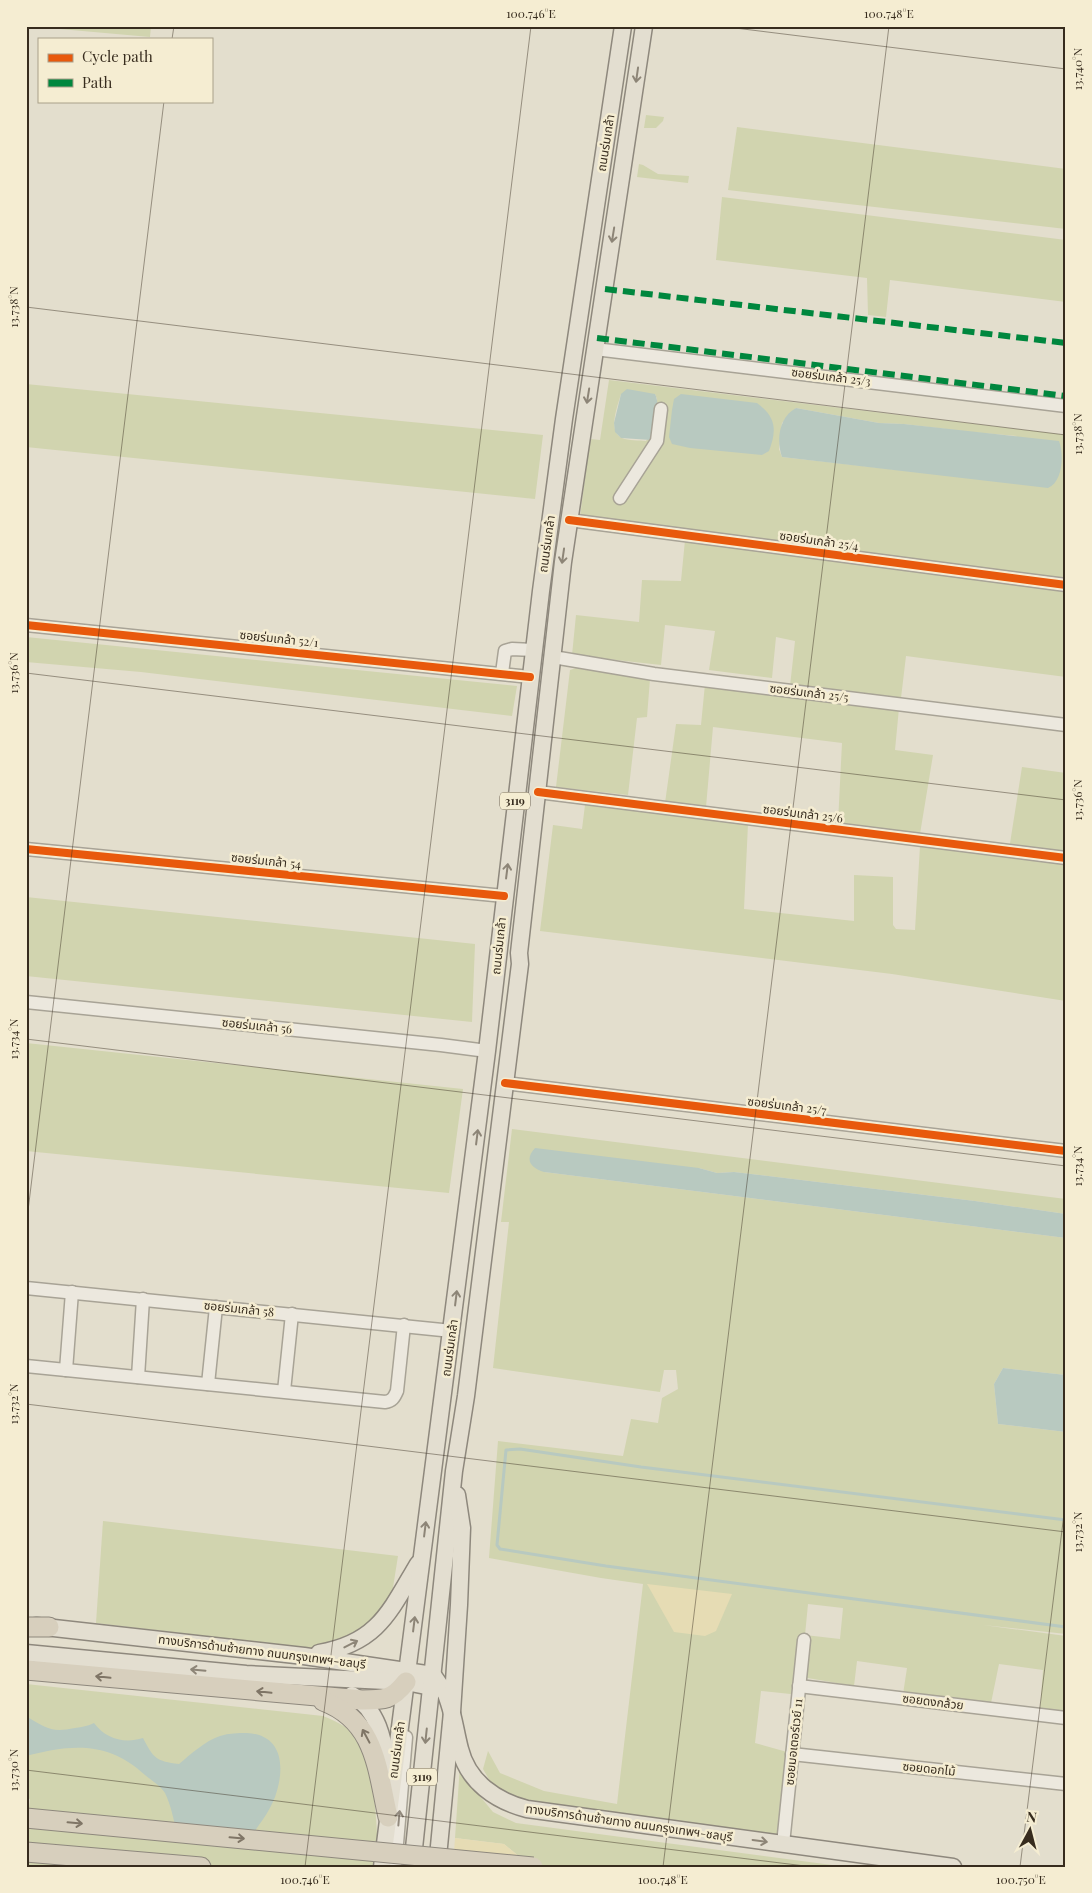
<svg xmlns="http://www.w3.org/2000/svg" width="1092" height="1893" viewBox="0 0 1092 1893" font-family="'Playfair Display','Noto Sans Thai',serif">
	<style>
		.green { fill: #d1d4af; fill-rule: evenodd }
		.sand { fill: #e6dcb4 }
		.water { fill: #b8c9c0 }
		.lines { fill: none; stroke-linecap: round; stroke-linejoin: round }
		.stream { stroke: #b8c9c0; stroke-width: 3 }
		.minor-casing { stroke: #a8a396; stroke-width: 15 }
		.major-casing { stroke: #8e887d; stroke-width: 19 }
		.highway-casing { stroke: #8e887d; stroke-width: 21 }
		.minor { stroke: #ece8de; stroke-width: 12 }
		.major { stroke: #e3ded0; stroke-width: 16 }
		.highway { stroke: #d7cfbd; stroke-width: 19 }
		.highway-bridge-casing { stroke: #8e887d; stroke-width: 21; stroke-linecap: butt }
		.highway-bridge { stroke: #d7cfbd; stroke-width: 19 }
		.quiet { stroke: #00873e; stroke-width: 6; stroke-dasharray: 12 6; stroke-linecap: butt }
		.cycleway-casing { stroke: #f5edd2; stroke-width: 11 }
		.cycleway { stroke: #e8590c; stroke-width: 8 }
		.oneway { stroke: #8d8577 }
		.oneway2 { stroke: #7f7566 }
		.oneway3 { stroke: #928a7e }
		.ticks { fill: none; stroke: #372c1e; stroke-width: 1; stroke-opacity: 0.45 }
		.labels { text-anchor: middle; stroke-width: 5; stroke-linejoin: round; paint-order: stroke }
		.shield { fill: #f5edd2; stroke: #706654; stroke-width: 1 }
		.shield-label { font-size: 11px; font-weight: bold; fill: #372c1e }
		.street-label { font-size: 12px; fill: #372c1e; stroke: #f5edd2 }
		.neatline { fill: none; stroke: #372c1e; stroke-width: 2 }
		.ticks-label { font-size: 12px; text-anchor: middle; fill: #372c1e }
	</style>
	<rect width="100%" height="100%" fill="#e3decd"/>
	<g class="green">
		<polygon points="26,26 151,26 150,37"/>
		<polygon points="646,115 664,117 663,121 656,128 644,128"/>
		<polygon points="737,127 1066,169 1066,229 728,190"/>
		<polygon points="639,164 643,165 658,174 689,176 688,183 637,177"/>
		<polygon points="722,197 1066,240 1066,302 890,280 886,317 868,315 867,278 716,260"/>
		<path d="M 609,380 L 1066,435 L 1066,580 L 580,517 L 590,439 L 600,440 ZM 621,394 L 655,394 L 657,399 L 655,427 L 646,441 C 639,440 629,441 622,438 C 607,431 618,405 621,394 ZM 796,408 L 879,423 L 904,424 L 971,432 L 1017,436 L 925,473 L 782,457 L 779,449 L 782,423 Z"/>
		<polygon points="26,384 543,435 535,499 26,447"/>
		<polygon points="685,540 1066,589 1066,677 906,656 901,698 790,686 795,641 776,637 772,678 709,670 715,631 665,625 661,665 572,655 576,615 639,622 642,580 681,581"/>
		<polygon points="26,637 517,686 512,716 141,672 26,662"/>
		<polygon points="579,667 650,679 647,717 637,718 628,795 556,787 570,670"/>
		<polygon points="705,684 899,708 895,750 933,755 920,834 838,823 842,743 713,727 706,807 665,803 676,724 701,725"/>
		<polygon points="1022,767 1066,773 1066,1001 892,974 540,931 553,825 582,829 585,805 748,824 744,909 854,921 854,875 893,877 893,925 896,929 915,930 920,846 1008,856"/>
		<polygon points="26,897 475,944 472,1022 26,976"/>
		<polygon points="26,1043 463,1089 449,1193 26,1151"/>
		<path d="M 512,1129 L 1066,1199 L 1066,1214 L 975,1201 L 734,1172 L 717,1173 L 699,1168 L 544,1172 L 1066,1238 L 1066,1375 L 1003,1368 L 994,1384 L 998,1424 L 1066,1432 L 1066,1634 L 983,1625 L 1066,1636 L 1066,1713 L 1040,1710 L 1043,1670 L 999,1664 L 991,1703 L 903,1694 L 907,1668 L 857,1661 L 854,1686 L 802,1677 L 800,1695 L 761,1691 L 755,1743 L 798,1755 L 781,1839 L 534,1806 L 494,1788 L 483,1769 L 488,1751 L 500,1773 L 544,1791 L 617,1804 L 643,1584 L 601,1578 L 489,1558 L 498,1441 L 623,1456 L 631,1419 L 658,1423 L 662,1398 L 678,1389 L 676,1370 L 664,1370 L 660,1392 L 493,1368 L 509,1222 L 501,1222 ZM 808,1604 L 843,1608 L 840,1639 L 805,1635 Z"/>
		<polygon points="103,1521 398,1556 391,1600 360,1632 314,1649 96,1623"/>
		<path d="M 26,1684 L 323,1716 C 340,1723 352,1729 364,1744 C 373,1756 379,1848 378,1867 L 26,1867 L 26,1830 L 30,1799 L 26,1798 Z"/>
		<polygon points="460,1765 474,1789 493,1812 516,1823 847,1867 532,1867 504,1844 455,1838"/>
	</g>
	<g class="sand">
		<polygon points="647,1584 732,1594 716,1631 705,1636 674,1632"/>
		<polygon points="455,1838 504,1844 532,1867 453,1867"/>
	</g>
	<g class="water">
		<path d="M 627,389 L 655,394 C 661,406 655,428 651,440 L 621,438 L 615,432 L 614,423 L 621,394 Z"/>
		<path d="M 681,394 L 757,403 C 776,417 777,430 769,451 L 762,455 L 690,448 L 672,444 L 669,437 L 672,410 L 674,399 Z"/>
		<path d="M 796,408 L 879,423 L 904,424 L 1059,441 C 1064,454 1063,482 1048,488 L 782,457 C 776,440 779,417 796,408 Z"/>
		<path d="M 535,1148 L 699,1168 L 717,1173 L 734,1172 L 975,1201 L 1066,1214 L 1066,1238 L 544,1172 C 531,1168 524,1160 535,1148 Z"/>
		<polygon points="1003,1368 1066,1375 1066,1432 998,1424 994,1384"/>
		<path d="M 26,1716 C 46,1728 51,1733 75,1728 C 82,1727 88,1726 94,1723 C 106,1739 124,1744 143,1738 C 154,1759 156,1761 179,1764 C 191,1754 205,1741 220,1736 C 229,1733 238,1733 247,1733 C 284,1735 285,1769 275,1797 C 269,1813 258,1826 249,1839 L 177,1834 C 174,1821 171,1805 165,1793 C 161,1786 151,1780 145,1775 C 108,1741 72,1744 26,1756 Z"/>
	</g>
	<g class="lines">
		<polyline class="stream" points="1066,1520 641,1467 520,1449 506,1450 497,1545 500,1549 606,1566 1066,1627"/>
		<g class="minor-casing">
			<g id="minor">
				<polyline points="595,349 1066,406"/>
				<polyline points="620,498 657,441 661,409"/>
				<polyline points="569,520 1066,585"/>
				<polyline points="26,625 530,677"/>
				<polyline points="553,657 654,674 1066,725"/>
				<polyline points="502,673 505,651 512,649 533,650"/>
				<polyline points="538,792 1066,858"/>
				<polyline points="26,849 504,896"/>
				<polyline points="26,1002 441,1045 487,1051"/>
				<polyline points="505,1083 1066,1151"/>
				<polyline points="26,1288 452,1331"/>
				<path d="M 26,1366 L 385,1402 C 392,1401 394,1398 397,1391 L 404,1325"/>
				<polyline points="66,1370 72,1292"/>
				<polyline points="138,1377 143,1299"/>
				<polyline points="208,1384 216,1307"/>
				<polyline points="284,1391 292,1314"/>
				<polyline points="799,1686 1066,1718"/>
				<polyline points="792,1754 1066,1784"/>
				<polyline points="783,1844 804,1640"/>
				<polyline points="395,1867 406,1737"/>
			</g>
		</g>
		<g class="major-casing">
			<g id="major">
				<path d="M 36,1626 L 304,1656 L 433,1675 L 446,1694 L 449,1703 C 454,1718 456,1734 460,1749 C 468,1782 496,1801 527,1809 L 953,1867"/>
				<polyline points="26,1653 246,1674 406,1682 431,1687"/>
				<path d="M 319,1653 C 378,1643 390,1611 418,1564"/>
				<path d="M 352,1695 C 380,1710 384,1745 389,1773"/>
				<polyline points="382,1867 487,1051 541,591 564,419 623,26"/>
				<polyline points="412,1867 454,1471 466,1396 520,964 519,953 563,562 644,26"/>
				<polyline points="437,1867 452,1712 459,1605 462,1528 457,1495"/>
			</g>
		</g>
		<g class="highway-casing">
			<g id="highway">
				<polyline points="26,1627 49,1627"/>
				<path d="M 26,1670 L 362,1700 C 384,1700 392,1700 406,1682"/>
				<path d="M 323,1701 C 376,1721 377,1769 388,1817"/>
				<polyline points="26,1852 201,1867"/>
			</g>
		</g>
		<use href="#minor" class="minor"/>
		<use href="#major" class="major"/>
		<use href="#highway" class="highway"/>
		<g class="highway-bridge-casing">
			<polyline id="highway-bridge" points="26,1818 533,1867"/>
		</g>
		<use href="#highway-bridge" class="highway-bridge"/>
		<g class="quiet">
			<polyline points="605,289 1066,343"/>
			<polyline points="597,338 1066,396"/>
		</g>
		<g class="cycleway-casing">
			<g id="cycleway">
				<polyline points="569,520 1066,585"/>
				<polyline points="26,625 530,677"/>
				<polyline points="538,792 1066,858"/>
				<polyline points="26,849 504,896"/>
				<polyline points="505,1083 1066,1151"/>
			</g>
		</g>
		<use href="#cycleway" class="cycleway"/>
	</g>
	<defs><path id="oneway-shaft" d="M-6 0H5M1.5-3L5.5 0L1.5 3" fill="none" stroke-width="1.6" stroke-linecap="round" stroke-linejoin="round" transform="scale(1.25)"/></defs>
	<g class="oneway">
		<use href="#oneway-shaft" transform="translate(637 75) rotate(98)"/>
		<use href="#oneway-shaft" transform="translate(613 235) rotate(99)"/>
		<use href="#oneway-shaft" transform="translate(588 396) rotate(99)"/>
		<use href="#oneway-shaft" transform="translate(563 556) rotate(98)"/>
		<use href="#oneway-shaft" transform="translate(507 871) rotate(-83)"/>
		<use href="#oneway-shaft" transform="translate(477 1137) rotate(-83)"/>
		<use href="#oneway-shaft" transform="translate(456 1298) rotate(-83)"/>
		<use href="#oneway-shaft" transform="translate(425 1529) rotate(-83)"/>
		<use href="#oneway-shaft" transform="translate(414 1624) rotate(-83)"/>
		<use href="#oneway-shaft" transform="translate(351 1644) rotate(-27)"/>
		<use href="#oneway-shaft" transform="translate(198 1670) rotate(-175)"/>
		<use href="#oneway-shaft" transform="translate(426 1736) rotate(96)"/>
		<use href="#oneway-shaft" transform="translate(760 1841) rotate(8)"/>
	</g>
	<g class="oneway2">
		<use href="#oneway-shaft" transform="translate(103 1677) rotate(-174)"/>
		<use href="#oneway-shaft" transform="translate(264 1692) rotate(-174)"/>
		<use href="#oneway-shaft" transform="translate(366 1736) rotate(-118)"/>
		<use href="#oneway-shaft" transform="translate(75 1823) rotate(5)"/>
		<use href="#oneway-shaft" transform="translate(237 1838) rotate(5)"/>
	</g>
	<use class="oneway3" href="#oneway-shaft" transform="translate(399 1818) rotate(-85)"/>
	<path class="ticks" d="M 719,26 L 1066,69M 172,39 L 174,26M 26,307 L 1066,435M 26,673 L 1066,800M 26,1039 L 1066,1166M 26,1227 L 164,101M 26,1404 L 1066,1532M 26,1770 L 813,1867M 305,1867 L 531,26M 663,1867 L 889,26M 1020,1867 L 1066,1498"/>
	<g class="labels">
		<g class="shield">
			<rect x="500" y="792.5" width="30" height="17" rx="4"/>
			<rect x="407" y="1768.5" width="30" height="17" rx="4"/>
		</g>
		<g class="shield-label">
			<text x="515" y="805">3119</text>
			<text x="422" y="1781">3119</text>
		</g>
		<g class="street-label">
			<text transform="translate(606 143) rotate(-81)" y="4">ถนนร่มเกล้า</text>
			<text transform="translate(831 377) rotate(7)" y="4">ซอยร่มเกล้า 25/3</text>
			<text transform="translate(819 541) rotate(8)" y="4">ซอยร่มเกล้า 25/4</text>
			<text transform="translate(547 544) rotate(-82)" y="4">ถนนร่มเกล้า</text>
			<text transform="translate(279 639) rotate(6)" y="4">ซอยร่มเกล้า 52/1</text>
			<text transform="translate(809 693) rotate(7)" y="4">ซอยร่มเกล้า 25/5</text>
			<text transform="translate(803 814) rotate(7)" y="4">ซอยร่มเกล้า 25/6</text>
			<text transform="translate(266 861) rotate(6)" y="4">ซอยร่มเกล้า 54</text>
			<text transform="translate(499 946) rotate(-84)" y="4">ถนนร่มเกล้า</text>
			<text transform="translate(257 1026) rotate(6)" y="4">ซอยร่มเกล้า 56</text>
			<text transform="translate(787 1106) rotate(7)" y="4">ซอยร่มเกล้า 25/7</text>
			<text transform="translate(239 1309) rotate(6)" y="4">ซอยร่มเกล้า 58</text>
			<text transform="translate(450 1348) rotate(-82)" y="4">ถนนร่มเกล้า</text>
			<text transform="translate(262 1652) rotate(7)" y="4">ทางบริการด้านซ้ายทาง ถนนกรุงเทพฯ-ชลบุรี</text>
			<text transform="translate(933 1702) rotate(7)" y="4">ซอยดงกล้วย</text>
			<text transform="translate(794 1742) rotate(-84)" y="4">ซอยมอเตอร์เวย์ 11</text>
			<text transform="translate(397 1750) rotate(-82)" y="4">ถนนร่มเกล้า</text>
			<text transform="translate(929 1769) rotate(6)" y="4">ซอยดอกไม้</text>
			<text transform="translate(629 1823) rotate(8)" y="4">ทางบริการด้านซ้ายทาง ถนนกรุงเทพฯ-ชลบุรี</text>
		</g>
	</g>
	<rect width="1092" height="1893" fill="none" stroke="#f5edd2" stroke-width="55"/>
	<rect x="38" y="38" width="175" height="65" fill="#f5edd2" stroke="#a9a08a"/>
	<rect x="48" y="54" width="25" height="8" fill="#e8590c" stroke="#a9a08a"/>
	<text x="82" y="62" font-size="15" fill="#372c1e">Cycle path</text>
	<rect x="48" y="79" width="25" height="8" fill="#00873e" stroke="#a9a08a"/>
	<text x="82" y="88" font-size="15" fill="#372c1e">Path</text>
	<g transform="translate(1030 1830) rotate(7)" stroke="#f5edd2" stroke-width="4" paint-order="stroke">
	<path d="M0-4L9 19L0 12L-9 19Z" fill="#372c1e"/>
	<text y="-8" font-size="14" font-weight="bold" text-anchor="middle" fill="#372c1e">N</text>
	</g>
	<rect x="28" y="28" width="1036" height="1838" class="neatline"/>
	<g class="ticks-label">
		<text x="531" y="18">100.746°E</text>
		<text x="889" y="18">100.748°E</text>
		<text transform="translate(1078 69) rotate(-90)" y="4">13.740°N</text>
		<text transform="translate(14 307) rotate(-90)" y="4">13.738°N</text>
		<text transform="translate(1078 434) rotate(-90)" y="4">13.738°N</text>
		<text transform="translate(14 673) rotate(-90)" y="4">13.736°N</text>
		<text transform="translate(1078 800) rotate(-90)" y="4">13.736°N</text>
		<text transform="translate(14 1039) rotate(-90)" y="4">13.734°N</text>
		<text transform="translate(1078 1166) rotate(-90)" y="4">13.734°N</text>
		<text transform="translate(14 1404) rotate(-90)" y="4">13.732°N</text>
		<text transform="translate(1078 1532) rotate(-90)" y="4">13.732°N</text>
		<text transform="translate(14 1770) rotate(-90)" y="4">13.730°N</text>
		<text x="305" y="1884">100.746°E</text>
		<text x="663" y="1884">100.748°E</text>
		<text x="1021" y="1884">100.750°E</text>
	</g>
</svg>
